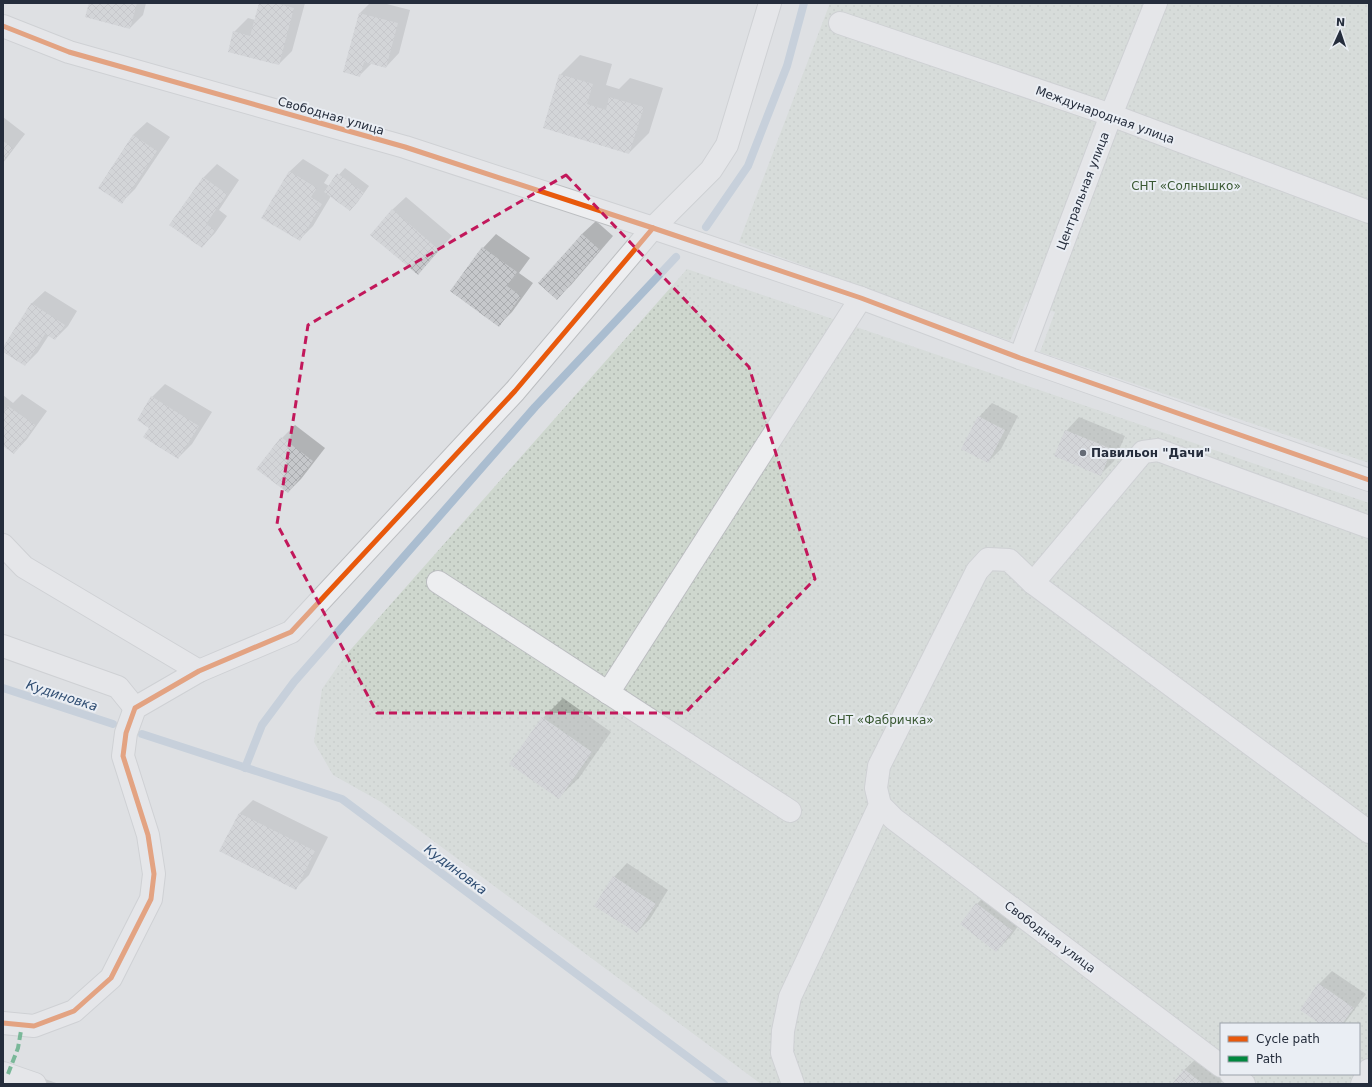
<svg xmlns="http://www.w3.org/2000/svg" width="1372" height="1087" viewBox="0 0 1372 1087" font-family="'DejaVu Sans',sans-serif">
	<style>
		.garden { fill: url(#garden-dots); fill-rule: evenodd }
		.shadow { fill: #0003 }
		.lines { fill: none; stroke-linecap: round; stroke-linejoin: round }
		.stream { stroke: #aabdd0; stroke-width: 8 }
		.building { fill: url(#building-cross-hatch) }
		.minor-casing { stroke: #bcbec1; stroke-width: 24 }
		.minor { stroke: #edeef0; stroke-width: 22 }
		.quiet { stroke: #00873e; stroke-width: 4; stroke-dasharray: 8 4; stroke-linecap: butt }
		.cycleway-casing { stroke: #eaeef4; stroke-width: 8 }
		.cycleway { stroke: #e8590c; stroke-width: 5 }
		.marked { fill: none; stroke: #c2185b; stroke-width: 3; stroke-dasharray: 8 5; stroke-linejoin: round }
		.poi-dot { fill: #666c76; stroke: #eaeef4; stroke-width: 1.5 }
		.labels { text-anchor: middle; stroke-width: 4; stroke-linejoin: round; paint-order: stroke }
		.street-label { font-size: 12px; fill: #252d3c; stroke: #eaeef4 }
		.park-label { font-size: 12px; fill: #395832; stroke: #eaeef4 }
		.poi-label { font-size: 12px; font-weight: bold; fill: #252d3c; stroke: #eaeef4; text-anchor: start }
		.water-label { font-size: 13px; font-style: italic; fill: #2e4c71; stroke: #eaeef4 }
	</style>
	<defs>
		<pattern id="garden-dots" width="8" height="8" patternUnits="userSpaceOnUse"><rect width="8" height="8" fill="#ced7ce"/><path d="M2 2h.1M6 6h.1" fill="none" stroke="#b1b9b2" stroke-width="1.8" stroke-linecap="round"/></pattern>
		<pattern id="building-cross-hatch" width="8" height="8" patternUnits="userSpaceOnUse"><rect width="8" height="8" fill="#c6c8cb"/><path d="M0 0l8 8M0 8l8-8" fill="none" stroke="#aaacaf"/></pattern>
	</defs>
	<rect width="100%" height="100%" fill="#dee0e3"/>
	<g class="garden">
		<polygon points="830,3 1369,3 1369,463 1040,352 1055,312 1026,302 1010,341 739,242"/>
		<path d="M 687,269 L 1369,503 L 1369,1084 L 761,1084 L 381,802 L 333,775 L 314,742 L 322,689 L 345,656 ZM 1221,1024 L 1359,1024 L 1359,1074 L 1221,1074 Z"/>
	</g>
	<g class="shadow">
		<polygon points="90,3 146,3 143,15 130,28"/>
		<polygon points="260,3 305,3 292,51 279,64 234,32 248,18 255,20"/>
		<polygon points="370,3 383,3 410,10 399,53 386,67 372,63 359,76 359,14"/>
		<polygon points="580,55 612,64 606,85 619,89 630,78 663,88 649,133 629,153 560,75"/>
		<polygon points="3,117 25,134 3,163"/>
		<polygon points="147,122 170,137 135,189 122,202 99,187 133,135"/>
		<polygon points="303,159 329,175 324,183 329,186 345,168 369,186 357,203 350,210 331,196 313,226 299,240 289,172"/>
		<polygon points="217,164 239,180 219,210 227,216 215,233 202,247 203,178"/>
		<polygon points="406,197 452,236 418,274 392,210"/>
		<polygon points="596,221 613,236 571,285 557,298 582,234"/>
		<polygon points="496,234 530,258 519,273 533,283 512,312 499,325 483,248"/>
		<polygon points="45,291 77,311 68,326 55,339 49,335 38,352 25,365 3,351 3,349 31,304"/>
		<polygon points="165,384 212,412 192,444 178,458 150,427 152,397"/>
		<polygon points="22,394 47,411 27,439 14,453 3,445 3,395 13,403"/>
		<polygon points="992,403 1018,416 1001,449 988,462 979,417"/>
		<polygon points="1079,417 1125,436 1114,461 1101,474 1066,431"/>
		<polygon points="295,425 325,448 301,479 288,492 282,438"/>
		<polygon points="563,698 611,732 579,778 559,797 543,718"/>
		<polygon points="253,800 328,837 309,875 296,888 239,814"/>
		<polygon points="627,863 668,890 650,919 637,932 614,877"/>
		<polygon points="990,890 1025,917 1010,937 996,951 977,904"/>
		<polygon points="1332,971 1366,994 1344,1024 1322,1024 1319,984"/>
		<polygon points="1198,1057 1225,1077 1220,1084 1174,1084 1184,1070"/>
		<polygon points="3,1064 59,1084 3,1084"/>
	</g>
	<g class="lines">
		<g class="stream">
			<polyline points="706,227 748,166 787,66 804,3"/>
			<polyline points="3,688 113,724"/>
			<polyline points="142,734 342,799 724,1084"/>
			<polyline points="245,768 262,725 294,682 535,407 676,257"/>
		</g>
	</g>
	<g class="building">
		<polygon points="89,3 137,3 130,29 85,17"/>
		<polygon points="259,3 275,3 294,8 279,65 228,52 233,31 250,36"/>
		<polygon points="359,13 398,23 386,68 364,62 360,77 343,72"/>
		<polygon points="559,74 593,84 587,104 606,110 609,97 644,107 629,154 543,128"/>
		<polygon points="133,135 157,151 122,204 98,188"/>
		<polygon points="3,141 13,148 3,161"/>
		<polygon points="289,171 317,188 311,197 322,204 300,241 261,218"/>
		<polygon points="337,173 364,193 350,211 324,192"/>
		<polygon points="203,177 227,194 206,224 215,230 202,248 169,225"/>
		<polygon points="392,209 439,250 418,275 370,235"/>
		<polygon points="582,234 600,250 557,300 538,283"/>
		<polygon points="482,247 517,272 507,286 521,296 499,327 450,291"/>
		<polygon points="31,303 65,325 55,340 45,334 25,366 3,352 3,347"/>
		<polygon points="151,396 199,426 178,459 143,437 149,428 137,420"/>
		<polygon points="8,406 35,425 14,454 3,446 3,413"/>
		<polygon points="978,416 1005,430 988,463 961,449"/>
		<polygon points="1065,430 1112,449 1101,476 1054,456"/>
		<polygon points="281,437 313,461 288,493 256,469"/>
		<polygon points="542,717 592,752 559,799 509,764"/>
		<polygon points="239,813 315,851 296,890 219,851"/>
		<polygon points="613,876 656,904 637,933 594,906"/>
		<polygon points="976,903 1013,931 996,952 960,924"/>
		<polygon points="1318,983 1354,1008 1342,1024 1320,1024 1300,1010"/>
		<polygon points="1184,1069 1203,1084 1172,1084"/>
	</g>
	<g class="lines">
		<g class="minor-casing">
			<g id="minor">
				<polyline points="840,23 1111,115 1369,212"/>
				<polyline points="3,26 69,52 405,147 653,228 861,298 1020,358 1369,480"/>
				<polyline points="1020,358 1111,115 1156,3"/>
				<polyline points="3,545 24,567 199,671"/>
				<polyline points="438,582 790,811"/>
				<polyline points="1033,583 1143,452 1158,450 1369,527"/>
				<polyline points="3,646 118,687 135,708"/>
				<polyline points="608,693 861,298"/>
				<polyline points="880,805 894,819 1221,1066"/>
				<polyline points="3,1023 34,1026 74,1011 111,978 151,899 154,874 148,835 123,756 126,733 135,708 199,671 291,632 515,391 653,228 711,170 727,145 770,3"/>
				<polyline points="3,1073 35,1084"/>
				<polyline points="1231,1074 1244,1084"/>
				<polyline points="793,1084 782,1053 783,1031 790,997 880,805 876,788 879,766 977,571 988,559 1009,560 1033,583 1369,832"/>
				<polyline points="1362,1084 1369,1070"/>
			</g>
		</g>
		<use href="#minor" class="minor"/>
		<polyline class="quiet" points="8,1074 18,1048 22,1025"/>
		<g class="cycleway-casing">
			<g id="cycleway">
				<polyline points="3,26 69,52 405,147 653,228 861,298 1020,358 1369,480"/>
				<polyline points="3,1023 34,1026 74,1011 111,978 151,899 154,874 148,835 123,756 126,733 135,708 199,671 291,632 515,391 653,228"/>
			</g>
		</g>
		<use href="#cycleway" class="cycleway"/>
	</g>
	<path d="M0 0H1372V1087H0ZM 566,175 L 749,367 L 815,579 L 685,713 L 377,713 L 277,524 L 308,325 Z" fill="#dee0e3" fill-opacity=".55" fill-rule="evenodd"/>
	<path class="marked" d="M 566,175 L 749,367 L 815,579 L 685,713 L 377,713 L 277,524 L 308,325 Z"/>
	<circle class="poi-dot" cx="1083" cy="453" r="4"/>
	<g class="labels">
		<g class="street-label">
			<text transform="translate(1105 115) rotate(20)" y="4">Международная улица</text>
			<text transform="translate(331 116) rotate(16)" y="4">Свободная улица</text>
			<text transform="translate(1083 191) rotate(-69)" y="4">Центральная улица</text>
			<text transform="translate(1050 937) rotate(37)" y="4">Свободная улица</text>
		</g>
		<g class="park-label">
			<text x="1186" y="190">СНТ «Солнышко»</text>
			<text x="881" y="724">СНТ «Фабричка»</text>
		</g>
		<g class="poi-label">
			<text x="1091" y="457">Павильон "Дачи"</text>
		</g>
		<g class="water-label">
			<text transform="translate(62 695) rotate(18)" y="5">Кудиновка</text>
			<text transform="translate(456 869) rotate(37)" y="5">Кудиновка</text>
		</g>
	</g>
	<rect width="1372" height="1087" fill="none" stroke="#252d3c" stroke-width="8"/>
	<rect x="1220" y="1023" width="140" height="52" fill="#eaeef4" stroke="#9ba1aa"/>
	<rect x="1228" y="1036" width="20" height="6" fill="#e8590c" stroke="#9ba1aa"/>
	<text x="1256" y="1043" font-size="12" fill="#252d3c">Cycle path</text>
	<rect x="1228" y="1056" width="20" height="6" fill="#00873e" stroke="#9ba1aa"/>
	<text x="1256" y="1063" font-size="12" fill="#252d3c">Path</text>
	<g transform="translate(1340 32) rotate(3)" stroke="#eaeef4" stroke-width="3" paint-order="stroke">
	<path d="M0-3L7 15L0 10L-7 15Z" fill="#252d3c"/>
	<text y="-6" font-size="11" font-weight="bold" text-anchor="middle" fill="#252d3c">N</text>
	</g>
</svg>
